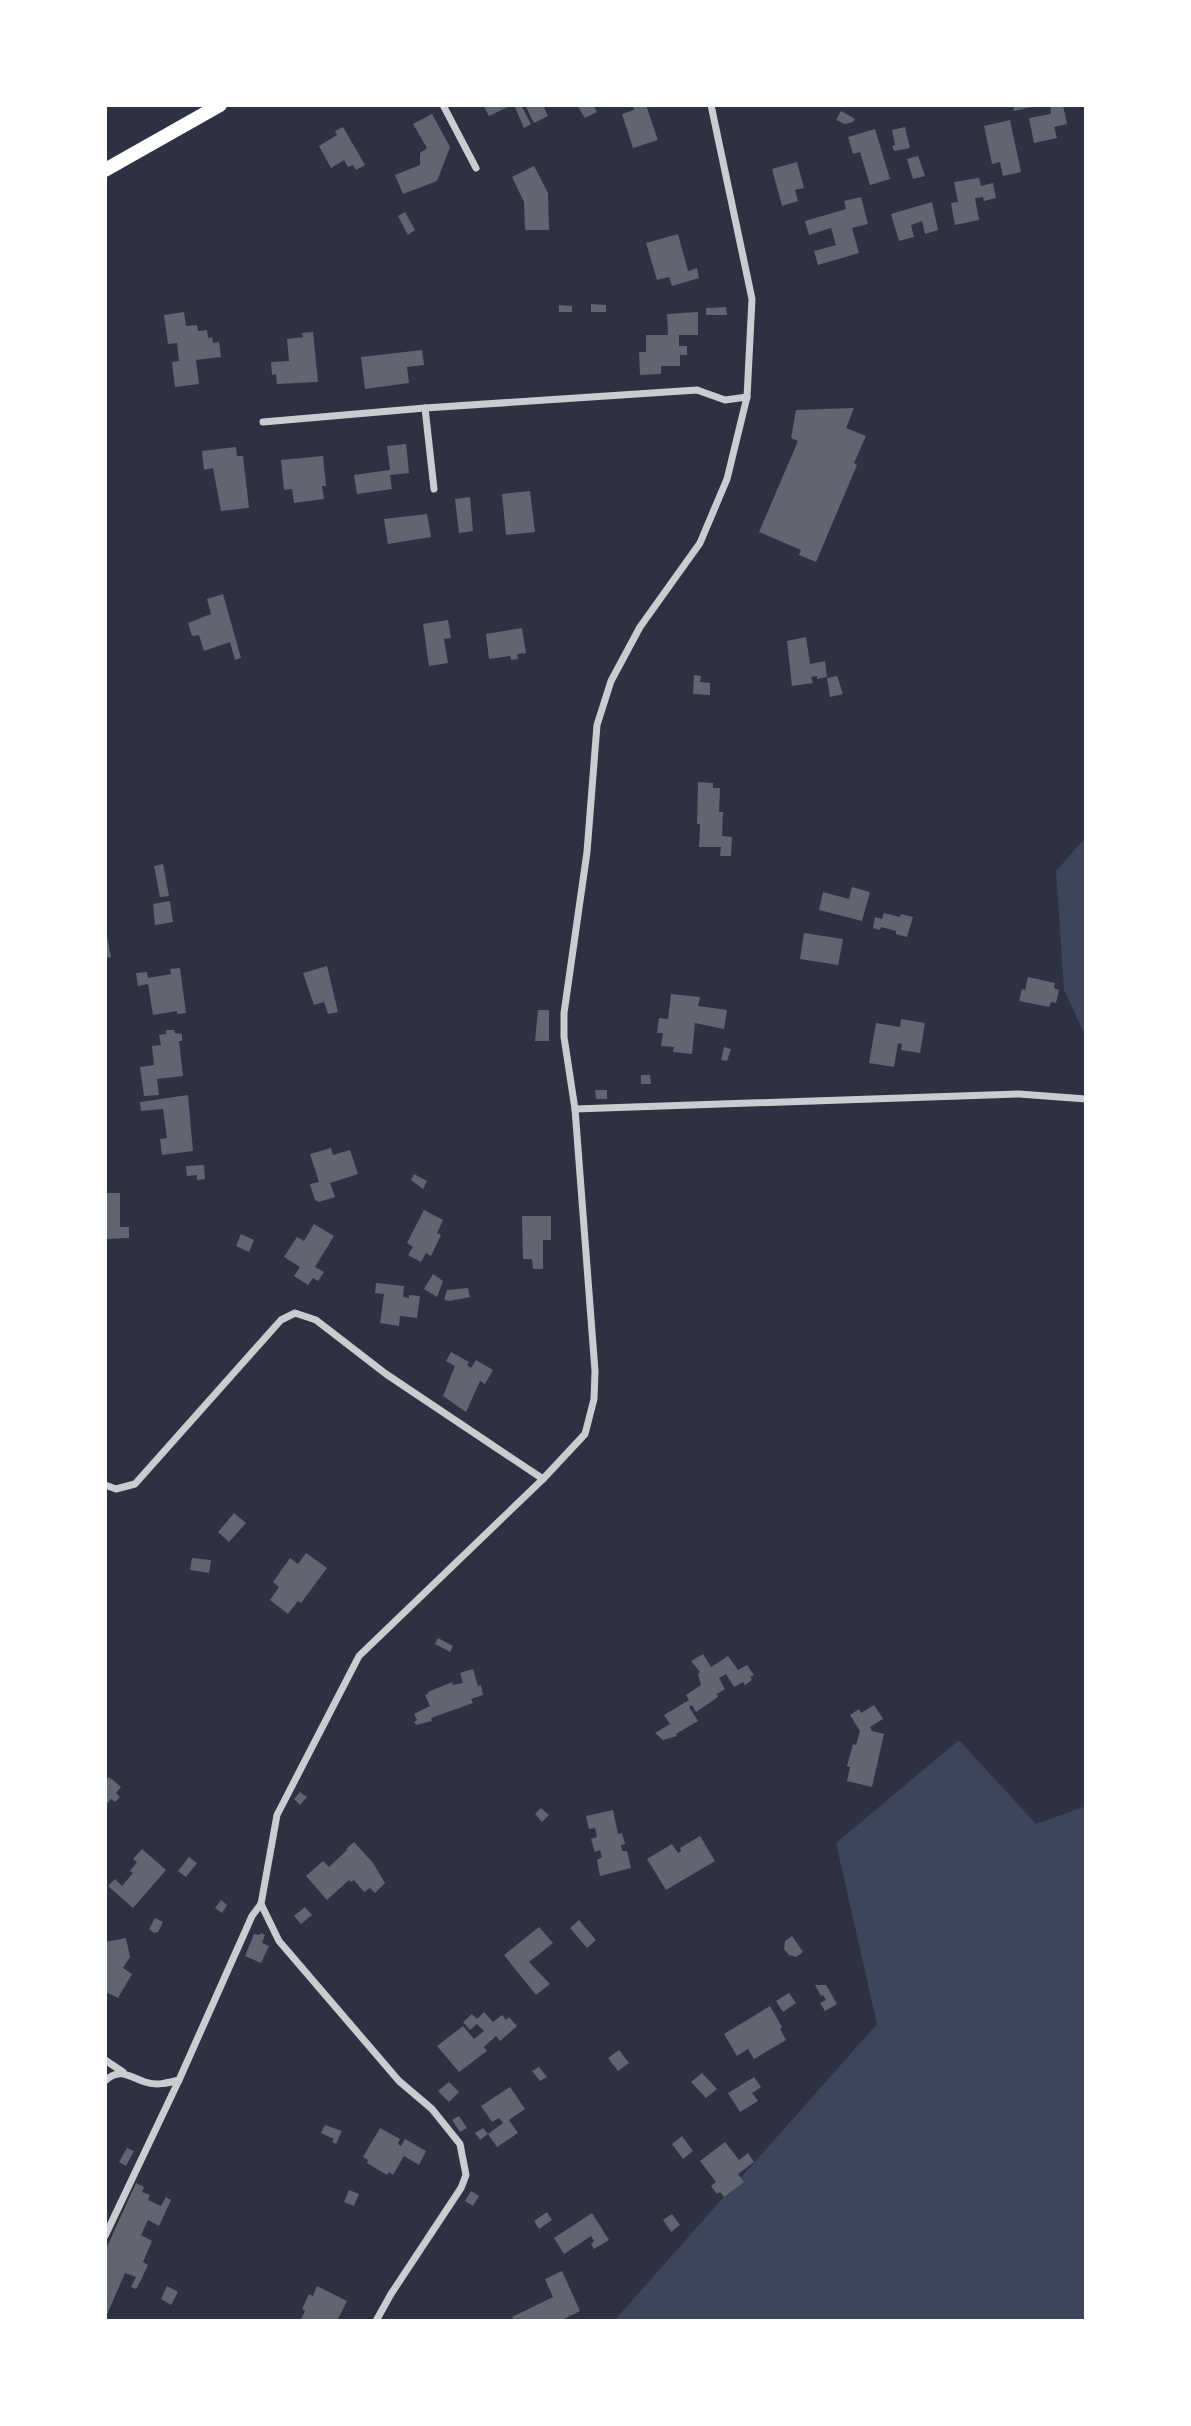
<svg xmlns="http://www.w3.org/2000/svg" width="1191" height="2426" viewBox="0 0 1191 2426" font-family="Inter,sans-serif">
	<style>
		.green { fill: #3c4559 }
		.building { fill: #626471 }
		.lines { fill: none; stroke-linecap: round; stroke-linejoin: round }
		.minor { stroke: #caccd0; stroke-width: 7 }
		.secondary { stroke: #fff; stroke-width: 14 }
	</style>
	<rect width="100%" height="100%" fill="#2d3142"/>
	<g class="green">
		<polygon points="1086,837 1086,1037 1064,990 1056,871"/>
		<polygon points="959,1740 1036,1824 1086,1806 1086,2321 614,2321 877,2024 836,1843"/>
	</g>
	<g class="building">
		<polygon points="483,105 512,105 489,116"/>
		<polygon points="514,105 521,105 531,124 524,128"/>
		<polygon points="525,105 543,105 548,116 534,123"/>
		<polygon points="581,105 593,105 597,112 585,118 578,107"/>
		<polygon points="633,105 646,105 658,140 633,148 622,114 634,110"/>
		<polygon points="1013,105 1037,105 1037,106 1014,111"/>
		<polygon points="1050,105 1063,105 1067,124 1054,127 1057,138 1034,143 1029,118 1051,114"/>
		<polygon points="841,111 855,119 853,122 845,124 836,120"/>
		<polygon points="432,114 450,147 437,181 403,194 395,175 420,165 420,153 427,148 413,124"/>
		<polygon points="1010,120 1021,172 1003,176 1000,162 992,164 984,126"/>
		<polygon points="343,127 365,165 356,170 353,165 348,167 344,160 331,168 319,146 337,135 335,131"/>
		<polygon points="905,127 910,148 894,151 892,146 895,145 892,130"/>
		<polygon points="875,129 890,179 870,185 860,152 853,154 848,137"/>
		<polygon points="918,156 925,176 913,179 907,159"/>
		<polygon points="797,162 804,188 795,190 798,201 782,206 772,169"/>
		<polygon points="534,166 548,193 549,230 525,230 524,202 512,177"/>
		<polygon points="979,178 981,186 993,183 996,198 984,201 983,197 975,198 979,220 955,225 951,203 958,202 954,182"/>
		<polygon points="861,197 868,224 852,228 859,253 818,265 814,251 836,245 831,228 809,235 805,221 846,209 844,201"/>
		<polygon points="932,202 938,230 925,234 922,221 911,225 914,237 899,241 891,214"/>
		<polygon points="405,212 415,230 408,235 398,216"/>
		<polygon points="678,234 688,271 697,268 699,278 672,286 669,277 657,280 646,243"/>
		<polygon points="591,304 606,305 606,312 591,312"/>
		<polygon points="559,305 572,306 572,312 559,312"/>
		<polygon points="726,307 727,315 706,315 706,308"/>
		<polygon points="184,312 186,326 197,325 198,331 207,330 208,338 212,337 213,343 219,342 221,357 196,360 199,384 175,387 172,362 179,361 177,343 168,344 164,315"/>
		<polygon points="698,312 698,335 679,335 679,346 687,346 687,355 680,355 680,366 661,366 661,374 640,375 639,352 646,352 646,335 668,335 667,314"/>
		<polygon points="313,332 318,382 277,384 276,374 272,375 271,362 289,361 287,339 303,337 302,333"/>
		<polygon points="422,350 424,365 407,367 409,383 365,389 361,357"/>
		<polygon points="854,408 846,428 866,436 854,463 857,465 816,562 799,555 801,550 759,532 798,441 791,438 796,410"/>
		<polygon points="406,444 409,473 390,475 392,489 357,494 354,475 390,470 387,446"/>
		<polygon points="236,447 237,456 243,456 249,508 221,511 213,468 204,470 202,451"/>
		<polygon points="323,456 326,486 322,486 324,499 294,503 292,489 284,490 281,460"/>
		<polygon points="530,491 535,532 506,535 502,494"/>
		<polygon points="470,497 473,531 459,533 455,499"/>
		<polygon points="427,514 431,537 388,544 384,519"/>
		<polygon points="223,594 241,658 235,660 230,642 204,651 199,635 192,636 188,623 211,614 207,599"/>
		<polygon points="448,620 451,638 444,639 448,663 429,666 423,624"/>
		<polygon points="522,628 526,653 517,654 518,659 511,660 510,656 489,659 486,634"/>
		<polygon points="806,637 810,664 825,661 827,677 817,679 817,676 811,677 813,683 792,686 787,641"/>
		<polygon points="694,675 701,676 700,682 710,683 710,695 693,694"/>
		<polygon points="837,676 843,694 830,697 827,678"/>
		<polygon points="698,782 713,783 713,788 720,788 719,812 723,812 722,836 732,837 731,856 720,856 721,847 699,847 700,824 697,824"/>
		<polygon points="163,864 169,896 160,897 154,866"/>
		<polygon points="852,887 870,892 862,921 819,910 823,892 849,899"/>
		<polygon points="170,901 173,922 155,925 153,904"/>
		<polygon points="884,913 900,917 901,914 913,917 907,937 896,934 896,931 881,927 880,930 873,928 875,917 882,919"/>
		<polygon points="105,928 111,957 105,958"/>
		<polygon points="804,933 843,939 838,965 800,959"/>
		<polygon points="327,966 338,1012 328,1014 324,1002 314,1005 303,973"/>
		<polygon points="180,968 186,1013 177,1014 177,1011 153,1015 148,984 138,986 136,973 147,972 148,978 171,974 170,969"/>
		<polygon points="1028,977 1055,983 1054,988 1059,990 1056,1003 1051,1002 1049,1007 1019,1001 1022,989 1025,990"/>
		<polygon points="671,994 700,997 698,1006 727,1010 724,1029 695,1023 692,1054 673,1052 674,1047 661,1046 663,1033 657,1033 659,1018 668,1019"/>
		<polygon points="538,1010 549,1010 549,1041 535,1041"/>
		<polygon points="901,1019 925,1023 920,1053 901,1050 902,1044 898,1043 894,1067 869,1063 876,1023 900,1027"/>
		<polygon points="166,1030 174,1030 175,1033 182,1034 182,1041 179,1041 183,1076 157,1079 159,1095 144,1096 140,1067 154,1065 152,1046 161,1045 159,1035 166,1034"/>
		<polygon points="724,1047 731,1049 727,1061 721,1060"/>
		<polygon points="641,1075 650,1075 651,1084 641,1084"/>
		<polygon points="595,1090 607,1090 607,1099 596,1099"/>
		<polygon points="188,1095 193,1151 162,1155 160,1139 167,1138 163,1109 141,1111 140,1102"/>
		<polygon points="331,1148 333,1155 350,1150 358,1174 330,1183 335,1197 319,1202 315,1200 310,1184 319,1182 310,1154"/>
		<polygon points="204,1165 205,1179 197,1180 197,1175 187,1176 186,1166"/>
		<polygon points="414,1174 427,1181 423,1189 411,1180"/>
		<polygon points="105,1193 120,1193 120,1227 129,1227 129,1238 105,1239"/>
		<polygon points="424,1210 443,1220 437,1233 441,1235 431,1256 426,1253 421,1262 408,1255 413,1247 407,1243"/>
		<polygon points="522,1216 551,1216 551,1240 543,1240 543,1269 533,1269 532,1259 523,1259"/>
		<polygon points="314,1224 334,1236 315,1267 324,1272 318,1281 313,1278 308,1285 294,1276 300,1267 284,1257 297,1237 304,1241"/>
		<polygon points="241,1234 254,1240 249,1252 236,1246"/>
		<polygon points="433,1274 443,1281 437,1297 424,1289"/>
		<polygon points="376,1283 404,1286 403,1297 409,1298 409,1295 420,1296 417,1318 400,1316 399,1326 380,1323 384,1294 375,1293"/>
		<polygon points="468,1288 470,1297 450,1301 444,1300 447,1290"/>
		<polygon points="451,1352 469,1362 467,1365 471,1368 476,1360 493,1370 485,1384 480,1381 466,1412 443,1396 455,1366 446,1361"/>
		<polygon points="234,1513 246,1523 229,1542 218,1532"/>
		<polygon points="306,1553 327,1568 301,1603 298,1601 288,1614 270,1600 279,1587 273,1582 290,1558 298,1564"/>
		<polygon points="192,1558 211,1560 209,1573 190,1570"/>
		<polygon points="438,1638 453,1646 450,1652 435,1644"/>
		<polygon points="703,1654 711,1667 728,1656 738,1670 747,1665 754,1675 750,1677 752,1680 745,1685 743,1682 734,1687 726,1674 719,1678 725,1689 717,1694 718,1697 696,1712 692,1705 689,1707 698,1721 676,1734 677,1736 663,1740 655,1733 670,1724 664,1715 689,1700 686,1695 701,1685 698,1674 700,1672 691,1661"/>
		<polygon points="473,1669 478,1686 481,1685 483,1695 471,1699 473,1703 431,1718 432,1721 416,1725 414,1722 417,1720 414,1714 430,1706 425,1695 428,1694 428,1692 452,1682 453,1685 463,1683 460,1673"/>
		<polygon points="874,1705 883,1719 870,1727 872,1731 884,1734 872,1787 847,1781 850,1767 847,1766 853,1744 856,1745 860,1731 850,1715 859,1709 861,1713"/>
		<polygon points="109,1777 121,1787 116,1793 120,1797 115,1802 111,1799 105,1806 105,1782"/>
		<polygon points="300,1792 307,1797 300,1805 294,1799"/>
		<polygon points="541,1808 549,1815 542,1822 535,1814"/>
		<polygon points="613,1810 618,1834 622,1833 625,1844 621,1845 622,1851 627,1851 631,1868 600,1876 597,1860 602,1857 600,1850 595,1852 591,1839 597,1837 595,1828 589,1829 586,1816"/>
		<polygon points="700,1836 715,1861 666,1890 647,1859 672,1844 678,1853 681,1851 680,1848"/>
		<polygon points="354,1842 373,1863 385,1883 375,1893 370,1888 364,1892 354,1880 351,1882 349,1880 327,1900 306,1876 323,1861 329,1867 347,1850 346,1849"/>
		<polygon points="142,1849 166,1870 133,1908 108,1886 115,1879 122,1886 133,1873 130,1871 137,1862 133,1859"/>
		<polygon points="189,1857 197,1863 186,1877 178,1871"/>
		<polygon points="221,1900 227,1905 222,1913 215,1908"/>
		<polygon points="305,1907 312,1915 301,1924 294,1916"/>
		<polygon points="155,1918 163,1922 158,1932 154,1933 149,1929"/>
		<polygon points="579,1920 596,1940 587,1948 570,1928"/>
		<polygon points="539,1927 553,1943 529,1962 550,1984 536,1995 504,1955"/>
		<polygon points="261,1933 265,1935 262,1943 269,1946 261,1963 245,1956 254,1934 259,1935"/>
		<polygon points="792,1936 803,1952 796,1957 789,1955 784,1949 785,1941"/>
		<polygon points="126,1938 130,1957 123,1968 132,1974 118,1998 108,1993 105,1998 105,1942"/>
		<polygon points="815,1985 826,1985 837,2004 825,2011 820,2003 826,2000 823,1995 821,1996"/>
		<polygon points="789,1993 796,2003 783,2012 776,2001"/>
		<polygon points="770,2006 782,2027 780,2029 786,2040 754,2059 748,2049 737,2056 724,2034"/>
		<polygon points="484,2012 493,2022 502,2015 506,2020 509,2017 517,2026 500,2041 496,2036 484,2047 487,2051 459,2072 437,2046 463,2026 474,2039 484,2031 477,2024 470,2030 463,2022 472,2014 477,2019"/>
		<polygon points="619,2050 629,2063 618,2071 608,2058"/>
		<polygon points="539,2067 547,2077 540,2081 532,2071"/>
		<polygon points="702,2073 717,2089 706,2098 691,2082"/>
		<polygon points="754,2077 761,2087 752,2093 758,2101 740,2112 728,2093"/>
		<polygon points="449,2082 459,2092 449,2102 438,2091"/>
		<polygon points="510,2087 525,2109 509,2120 518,2133 497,2147 488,2134 503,2123 499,2118 492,2122 481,2106"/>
		<polygon points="459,2116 467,2128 460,2132 452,2120"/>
		<polygon points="325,2125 342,2131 336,2144 332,2142 334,2139 321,2133"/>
		<polygon points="380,2128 400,2139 398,2144 401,2146 405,2139 426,2151 419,2165 404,2156 393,2175 389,2172 387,2175 367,2163 368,2160 363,2157"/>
		<polygon points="483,2128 488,2134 480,2140 475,2133"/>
		<polygon points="682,2136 693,2151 683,2159 672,2144"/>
		<polygon points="725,2142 739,2160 748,2153 754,2162 738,2174 744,2182 724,2197 720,2192 717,2194 711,2186 716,2182 700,2161"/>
		<polygon points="127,2148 134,2151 126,2166 119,2162"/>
		<polygon points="136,2183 144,2187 142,2192 150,2195 148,2200 161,2206 166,2197 171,2200 159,2226 148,2220 141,2235 152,2241 143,2262 148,2265 141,2280 136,2289 131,2287 136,2277 125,2273 105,2319 105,2251"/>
		<polygon points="349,2190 359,2194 354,2206 344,2202"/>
		<polygon points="471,2191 479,2196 473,2206 465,2201"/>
		<polygon points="547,2212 552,2220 539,2229 534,2221"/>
		<polygon points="592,2213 609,2240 594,2249 591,2244 594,2241 591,2236 564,2254 554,2238"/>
		<polygon points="672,2214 680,2225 671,2232 663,2220"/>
		<polygon points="562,2271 580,2311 560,2321 520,2321 519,2318 514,2320 512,2317 553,2297 545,2279"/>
		<polygon points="167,2286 178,2292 171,2305 161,2299"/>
		<polygon points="317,2286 347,2301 337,2321 300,2321 305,2311 302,2309 309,2294 313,2296"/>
	</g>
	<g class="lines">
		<g class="minor">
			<polyline points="443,105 476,168"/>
			<polyline points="425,408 434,489"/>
			<polyline points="263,422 425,408 697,390 725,400 747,397"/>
			<polyline points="575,1109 1019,1094 1086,1099"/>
			<polyline points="105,1485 116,1489 135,1484 281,1320 295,1313 316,1320 386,1374 543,1479"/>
			<polyline points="261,1904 279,1941 399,2081 432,2109 460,2144 466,2175 461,2188 391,2294 376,2321"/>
			<polyline points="105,2060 123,2072"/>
			<path d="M 105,2081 C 120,2067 129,2077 145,2082 C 156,2086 168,2083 179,2080 L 252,1916 L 261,1904 L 277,1815 L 359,1656 L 543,1479 L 585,1434 L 594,1399 L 595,1371 L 575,1109 L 564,1037 L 564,1013 L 587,852 L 597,725 L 611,681 L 640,627 L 700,543 L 727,479 L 747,397 L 752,299 L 711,105"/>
			<polyline points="105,2236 179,2080"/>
		</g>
		<polyline class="secondary" points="105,170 220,105"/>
	</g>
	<rect width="1191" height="2426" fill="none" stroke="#ffffff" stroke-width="214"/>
</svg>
